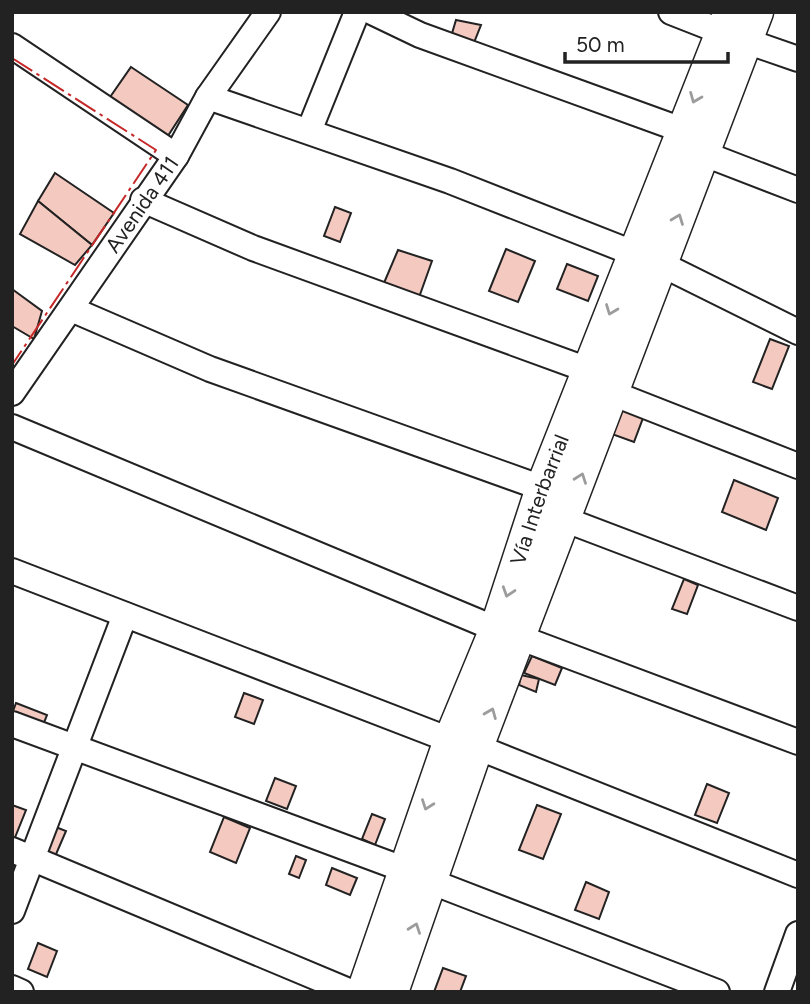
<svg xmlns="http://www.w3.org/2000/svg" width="810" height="1004" viewBox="0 0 810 1004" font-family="Figtree,sans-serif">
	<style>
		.building { fill: #f3c9c0; stroke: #222; stroke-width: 2 }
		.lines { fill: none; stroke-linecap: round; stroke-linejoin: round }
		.minor-casing { stroke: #222; stroke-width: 28 }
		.major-casing { stroke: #222; stroke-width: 35 }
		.minor { stroke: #fff; stroke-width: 24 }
		.major { stroke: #fff; stroke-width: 32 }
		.power { stroke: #c62828; stroke-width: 2; stroke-dasharray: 24 5 3.5 5; stroke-linecap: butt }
		.oneway { stroke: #9c9c9c }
		.labels { text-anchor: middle; stroke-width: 5; stroke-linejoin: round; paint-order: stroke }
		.street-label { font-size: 21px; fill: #222; stroke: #fff }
	</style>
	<rect width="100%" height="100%" fill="#fff"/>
	<g class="building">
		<polygon points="456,20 481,25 473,45 450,40"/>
		<polygon points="131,67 188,105 162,145 108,100"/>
		<polygon points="55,173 114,213 92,245 38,201"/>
		<polygon points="38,201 92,245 75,265 20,234"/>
		<polygon points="335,207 351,213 340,242 324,236"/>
		<polygon points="506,249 535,261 518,302 489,291"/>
		<polygon points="398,250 432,261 417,303 381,290"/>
		<polygon points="567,264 598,276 588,301 557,289"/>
		<polygon points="12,289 42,311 34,339 12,326"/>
		<polygon points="770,339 789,346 772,389 753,382"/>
		<polygon points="619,409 643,418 634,442 609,433"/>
		<polygon points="734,480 778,498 766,530 722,512"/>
		<polygon points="684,579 698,585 687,614 672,609"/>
		<polygon points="532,656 562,668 555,685 524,673"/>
		<polygon points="521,675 539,679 536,692 519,685"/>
		<polygon points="244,693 263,700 254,724 235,717"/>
		<polygon points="16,703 47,715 41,730 12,714"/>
		<polygon points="275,778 296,786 287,809 266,801"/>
		<polygon points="707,784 729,793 717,823 695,815"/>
		<polygon points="12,805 26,810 12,845"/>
		<polygon points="537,805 561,814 543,859 519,850"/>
		<polygon points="372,814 385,819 375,845 362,839"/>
		<polygon points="224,817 250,828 236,863 210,852"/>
		<polygon points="48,824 66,831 54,859 37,852"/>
		<polygon points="296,856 306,860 299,878 289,874"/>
		<polygon points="332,868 357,878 350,895 326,885"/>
		<polygon points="586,882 609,892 599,919 575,910"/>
		<polygon points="38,943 57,951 47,977 28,969"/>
		<polygon points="443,968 466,976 460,992 434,992"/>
	</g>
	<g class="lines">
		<g class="minor-casing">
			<g id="minor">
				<polyline points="372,12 420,35 682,130"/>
				<polyline points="671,12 722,32"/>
				<polyline points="746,41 798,59"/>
				<polyline points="12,46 176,156"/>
				<polyline points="208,97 450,181 661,264 798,332"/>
				<polyline points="309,131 357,12"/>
				<polyline points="702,153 798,190"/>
				<polyline points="143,200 253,248 588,370"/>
				<polyline points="71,309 210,369 542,488"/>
				<path id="s1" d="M 12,393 L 176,156 L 208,97 L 268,12"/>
				<polyline points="612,393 798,466"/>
				<polyline points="12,427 496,629"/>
				<polyline points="566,520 798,608"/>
				<polyline points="12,571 450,740 477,747 798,875"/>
				<polyline points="521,638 798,742"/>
				<polyline points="12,724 403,869"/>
				<polyline points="12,850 351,992"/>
				<polyline points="432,882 717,992"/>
				<polyline points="12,911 125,615"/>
				<polyline points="12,988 21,992"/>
				<polyline points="777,992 798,934"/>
			</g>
		</g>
		<g class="major-casing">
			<g id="major">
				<path id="s2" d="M 363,992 L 450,740 L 496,629 L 542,488 L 730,12"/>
				<polyline points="392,992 477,747 757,12"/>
			</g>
		</g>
		<use href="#minor" class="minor"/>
		<use href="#major" class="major"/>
		<polyline class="power" points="12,58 156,150 12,365"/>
	</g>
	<defs><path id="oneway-chevron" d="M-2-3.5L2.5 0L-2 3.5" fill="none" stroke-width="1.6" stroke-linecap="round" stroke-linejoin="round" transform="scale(1.75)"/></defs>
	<g class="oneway">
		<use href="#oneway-chevron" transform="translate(695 98) rotate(112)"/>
		<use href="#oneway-chevron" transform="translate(678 219) rotate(-69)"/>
		<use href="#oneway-chevron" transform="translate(611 310) rotate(111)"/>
		<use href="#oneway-chevron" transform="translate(581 478) rotate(-70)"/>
		<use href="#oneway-chevron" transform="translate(508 592) rotate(108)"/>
		<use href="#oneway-chevron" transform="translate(491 713) rotate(-68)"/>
		<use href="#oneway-chevron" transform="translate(427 805) rotate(110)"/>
		<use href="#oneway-chevron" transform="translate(415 928) rotate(-70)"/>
	</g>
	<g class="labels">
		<g class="street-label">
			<text dy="7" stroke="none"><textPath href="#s1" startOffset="229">Avenida 411</textPath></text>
			<text dy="7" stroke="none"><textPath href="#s2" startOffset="523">Vía Interbarrial</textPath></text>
		</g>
	</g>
	<rect width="810" height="1004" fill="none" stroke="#222222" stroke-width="28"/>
	<path d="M565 52v10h163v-10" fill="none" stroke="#222222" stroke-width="3.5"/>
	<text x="576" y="52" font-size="21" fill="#222222" stroke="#ffffff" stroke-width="5" paint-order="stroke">50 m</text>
</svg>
